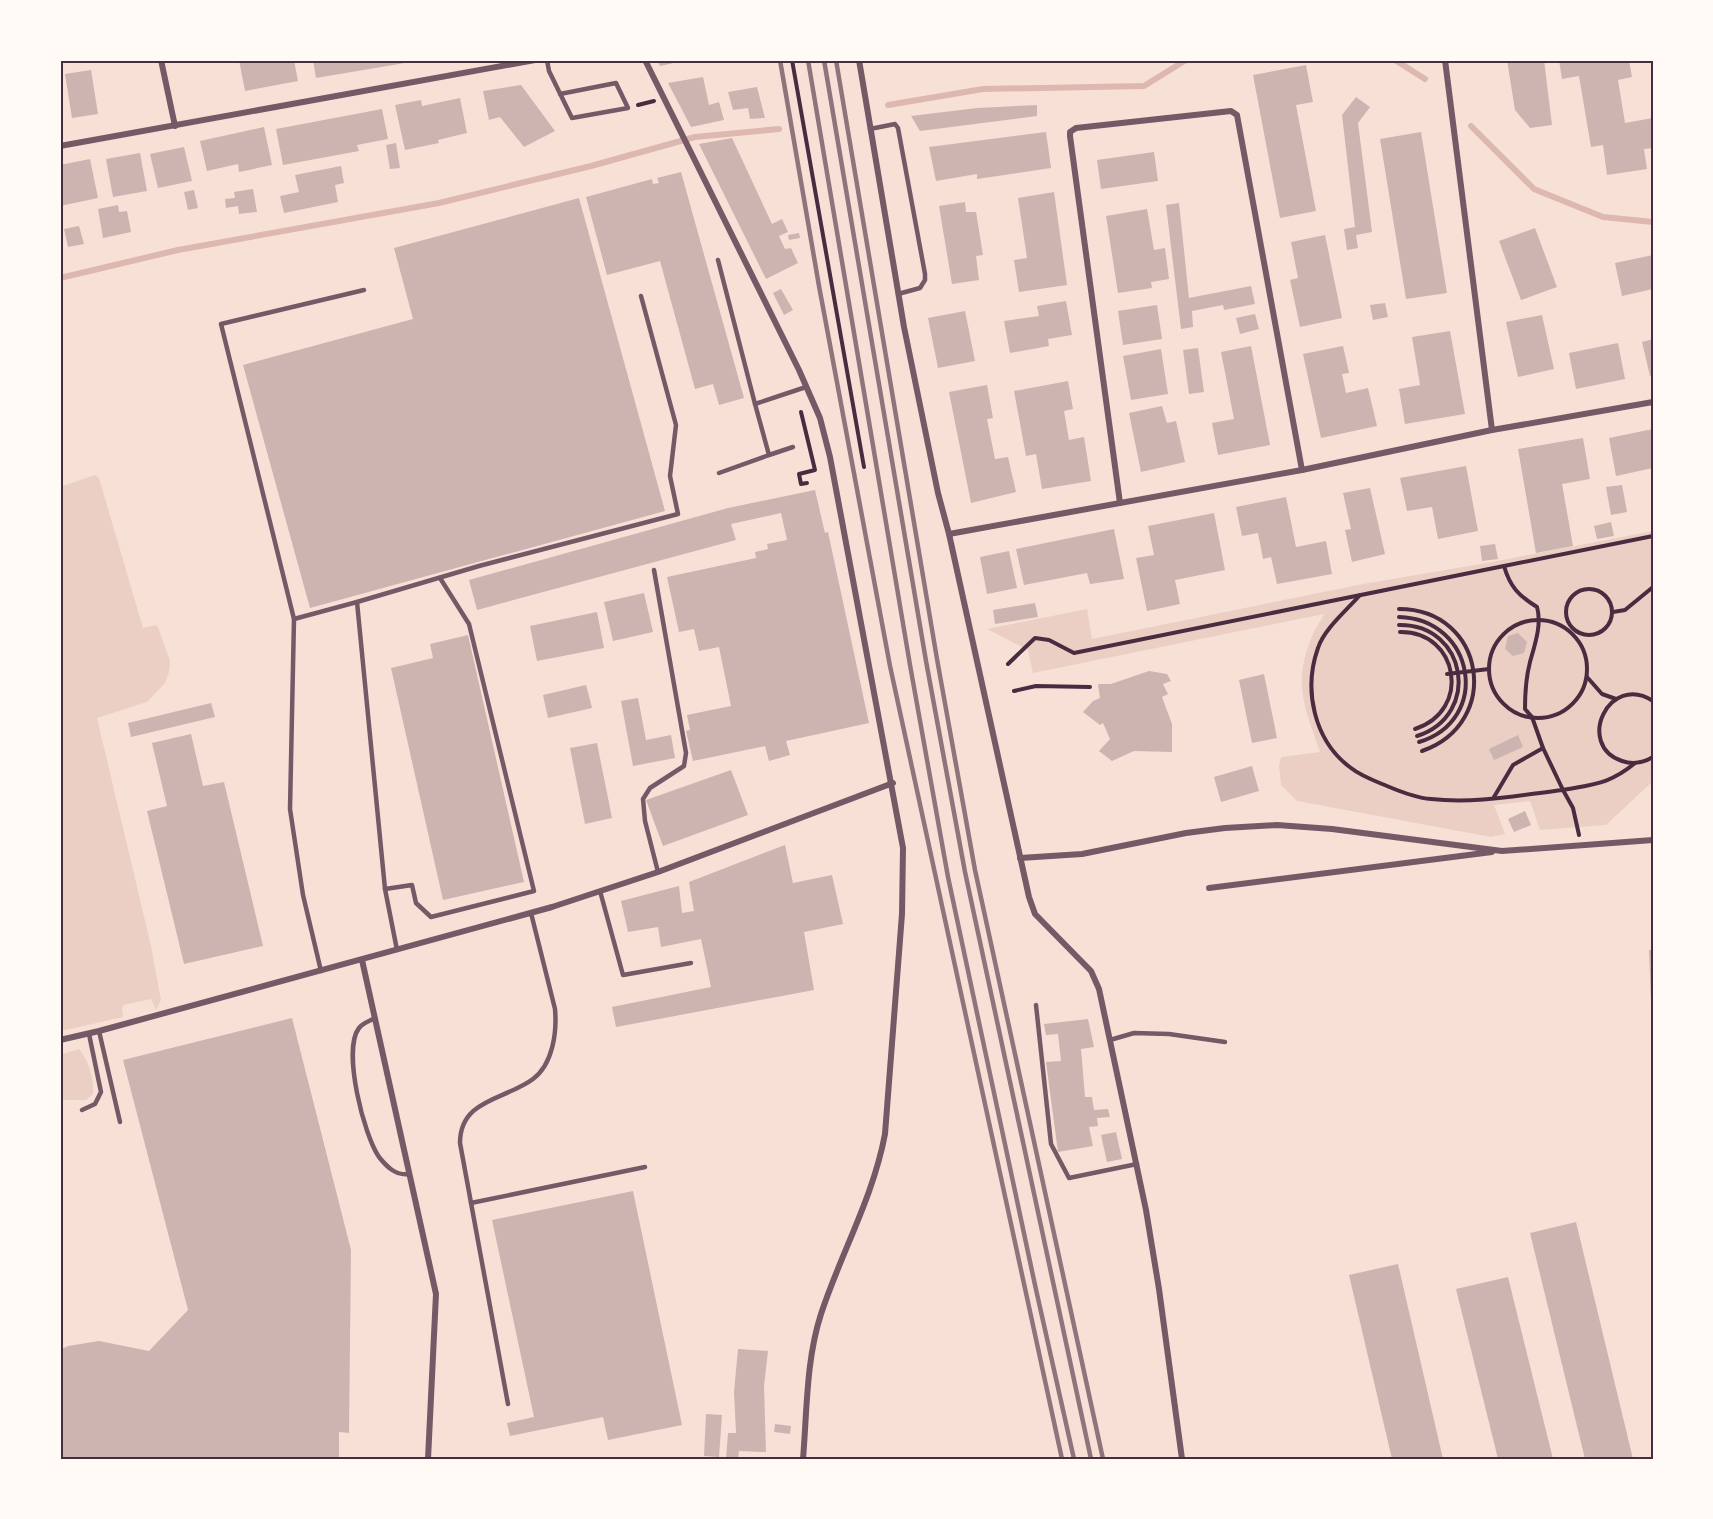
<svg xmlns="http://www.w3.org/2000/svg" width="1713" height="1519" viewBox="0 0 1713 1519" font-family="Mulish,sans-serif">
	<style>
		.green { fill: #ebcfc5 }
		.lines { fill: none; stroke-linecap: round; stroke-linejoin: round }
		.stream { stroke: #dcb8b0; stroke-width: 6 }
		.building { fill: #ccb4b1 }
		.path { stroke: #4a2c40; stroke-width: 4 }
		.service { stroke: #755966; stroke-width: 4.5 }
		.minor { stroke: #755966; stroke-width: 6 }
		.rail { stroke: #8f747c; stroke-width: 4.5 }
		.neatline { fill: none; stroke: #4a2c40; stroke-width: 2 }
	</style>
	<rect width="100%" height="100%" fill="#f7e1d7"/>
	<g class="green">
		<polygon points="95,475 99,478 143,628 156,625 158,627 170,661 169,672 165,683 147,702 97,718 151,946 160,995 161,1000 156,1010 151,999 124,1005 122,1008 123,1017 66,1030 60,1028 60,487"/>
		<path d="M 1653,531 L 1653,781 L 1606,825 L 1540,830 L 1530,801 L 1494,805 L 1505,834 L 1491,837 L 1297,801 L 1281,785 L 1279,766 L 1281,757 L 1320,752 C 1304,706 1292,682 1313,634 C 1316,627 1321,621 1324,614 L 1033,673 L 1028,650 L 987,629 L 1087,609 L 1092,639 L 1363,584 L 1492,562 Z"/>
		<path d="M 79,1049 C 89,1061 94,1079 93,1094 L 86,1100 L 60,1100 L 60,1055 Z"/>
	</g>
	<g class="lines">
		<g class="stream">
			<polyline points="1395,60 1425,79"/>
			<polyline points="888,105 983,89 1144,86 1186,60"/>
			<polyline points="1471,126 1534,189 1603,217 1653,222"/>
			<polyline points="60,278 178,250 439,203 591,166 695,137 779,129"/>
		</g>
	</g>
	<g class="building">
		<polygon points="239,60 294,60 298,81 245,91"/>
		<polygon points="313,60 416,60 417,61 316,78"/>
		<polygon points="657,60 682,60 683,61 660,66"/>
		<polygon points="1507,60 1544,60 1552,125 1530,128 1515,110"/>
		<polygon points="1559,60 1629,60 1632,77 1618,80 1625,123 1653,118 1653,148 1644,149 1647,169 1607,175 1603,145 1591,147 1579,76 1562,79"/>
		<polygon points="1306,65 1313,102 1296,105 1316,211 1280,218 1253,75"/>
		<polygon points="91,70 98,114 72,118 65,74"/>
		<polygon points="703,77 709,105 719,102 724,120 691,127 668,83"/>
		<polygon points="521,85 555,131 524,147 500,117 489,120 483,91"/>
		<polygon points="757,87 765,118 750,119 748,108 733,110 728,92"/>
		<polygon points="1356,97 1370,107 1358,123 1372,232 1356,235 1358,248 1347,250 1344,229 1355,227 1342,115"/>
		<polygon points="460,98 467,133 438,140 439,143 405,150 395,105 421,100 422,106"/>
		<polygon points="1037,105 1037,116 920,131 911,116 977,108"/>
		<polygon points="382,109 388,139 357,145 359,151 283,165 276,129"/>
		<polygon points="264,127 272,165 239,172 238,164 207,171 200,141"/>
		<polygon points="1046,132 1051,168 977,179 977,174 936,181 929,147"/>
		<polygon points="1421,132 1447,293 1406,299 1380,139"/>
		<polygon points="732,138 772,224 782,219 788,232 779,236 785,249 791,248 798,263 766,279 699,144"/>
		<polygon points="396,143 400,168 390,169 386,145"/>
		<polygon points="184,147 192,181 158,188 150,154"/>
		<polygon points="1154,152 1158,181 1101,189 1097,160"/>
		<polygon points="140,153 147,191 113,197 106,159"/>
		<polygon points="90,159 98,198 60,206 60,165"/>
		<polygon points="341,166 344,183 335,185 338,202 284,213 280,196 299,192 295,175"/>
		<polygon points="681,172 744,398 719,405 713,384 695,389 660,261 607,275 586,197 652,179 653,184 659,183 657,178"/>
		<polygon points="253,189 257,212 239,214 238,206 226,208 225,199 235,198 234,192"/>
		<polygon points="194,190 198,208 188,210 184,192"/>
		<polygon points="1054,192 1067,285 1019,292 1014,260 1027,258 1018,198"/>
		<polygon points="579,198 665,511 310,608 243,365 413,319 394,248"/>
		<polygon points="965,202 966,212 976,212 983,255 976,256 979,280 952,284 939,206"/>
		<polygon points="1179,203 1189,298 1251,286 1255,304 1224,310 1223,305 1192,311 1193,327 1181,329 1166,205"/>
		<polygon points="118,205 119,212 127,211 131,232 103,238 98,209"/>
		<polygon points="1147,209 1154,250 1165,248 1169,279 1151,282 1152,288 1118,293 1106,216"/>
		<polygon points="79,226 84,244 68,247 64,229"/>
		<polygon points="1535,228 1557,287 1521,300 1499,241"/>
		<polygon points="799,233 800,238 789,240 788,235"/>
		<polygon points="1325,235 1342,318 1300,327 1290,280 1298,278 1291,242"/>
		<polygon points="1653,255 1653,289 1622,296 1615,263"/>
		<polygon points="781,289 793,310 784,315 773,293"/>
		<polygon points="1066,301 1072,335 1048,339 1049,346 1010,353 1004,321 1039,316 1037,306"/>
		<polygon points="1385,303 1388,317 1373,320 1370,305"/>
		<polygon points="1157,305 1162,339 1123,345 1118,311"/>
		<polygon points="965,311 975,361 938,368 928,318"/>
		<polygon points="1255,314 1259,329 1240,334 1236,318"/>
		<polygon points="1542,315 1554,369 1518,377 1506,322"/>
		<polygon points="1450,331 1465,414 1405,424 1399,389 1420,385 1412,337"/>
		<polygon points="1653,339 1653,375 1650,376 1642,342"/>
		<polygon points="1618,343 1625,379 1576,389 1569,353"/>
		<polygon points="1251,346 1270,445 1218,455 1212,423 1234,419 1221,352"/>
		<polygon points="1343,346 1349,373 1342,374 1346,393 1368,388 1377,426 1321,438 1303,354"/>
		<polygon points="1198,348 1204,392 1189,394 1183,350"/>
		<polygon points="1161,349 1168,394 1131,400 1123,356"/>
		<polygon points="1068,381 1073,409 1064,411 1069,440 1084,437 1091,481 1042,489 1036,454 1026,456 1014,391"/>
		<polygon points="987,385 993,418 987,419 995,459 1008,457 1016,492 971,503 949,392"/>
		<polygon points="1162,406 1167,423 1176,421 1185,462 1141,472 1129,413"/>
		<polygon points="1653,429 1653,468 1616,476 1609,438"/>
		<polygon points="1583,438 1590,479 1562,484 1573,546 1536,553 1518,449"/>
		<polygon points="1466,466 1478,531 1438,539 1432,507 1407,511 1400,478"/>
		<polygon points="1622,485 1627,512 1611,515 1606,487"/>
		<polygon points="1370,488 1385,554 1352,562 1345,530 1351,529 1343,493"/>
		<polygon points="815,490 825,533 828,532 869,723 786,741 790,755 769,761 765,746 693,761 686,731 690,730 687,715 731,706 719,647 699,651 694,629 679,632 667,577 756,558 755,552 768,549 767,544 787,540 781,513 731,524 736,540 477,610 469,580 728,508"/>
		<polygon points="1286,497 1296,547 1326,541 1332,574 1277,584 1271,557 1263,559 1258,533 1242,536 1236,507"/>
		<polygon points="1214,513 1225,570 1175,580 1180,604 1147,611 1136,558 1154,555 1148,526"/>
		<polygon points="1611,522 1614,536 1597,539 1594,526"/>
		<polygon points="1114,529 1124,579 1090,584 1087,573 1024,585 1016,549"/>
		<polygon points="1495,544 1498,559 1482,561 1480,546"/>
		<polygon points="1009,551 1017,588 987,594 980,557"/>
		<polygon points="644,593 653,632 613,641 604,602"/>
		<polygon points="1035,603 1038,617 995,624 993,610"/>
		<polygon points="597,612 604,648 537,661 530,626"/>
		<polygon points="1518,633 1527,642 1524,653 1513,656 1505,649 1508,636"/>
		<polygon points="468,635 524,882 443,900 391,668 433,658 430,644"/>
		<polygon points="1149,671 1167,674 1171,681 1163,684 1168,694 1162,697 1172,724 1172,752 1134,751 1112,761 1099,751 1110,739 1103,723 1100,725 1083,712 1093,701 1100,698 1098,684 1111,684"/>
		<polygon points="1264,674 1277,738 1252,743 1239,680"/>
		<polygon points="586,685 592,708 548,718 543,695"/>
		<polygon points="638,698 646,740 671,735 675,758 633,766 621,701"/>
		<polygon points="211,703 215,717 131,737 128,723"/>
		<polygon points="191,734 203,786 224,782 263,946 184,964 147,811 167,806 152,743"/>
		<polygon points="1518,735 1523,747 1494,760 1489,749"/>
		<polygon points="597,743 612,818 585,824 570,748"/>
		<polygon points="1252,766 1259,791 1221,802 1214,777"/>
		<polygon points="731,770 748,815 663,846 646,800"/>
		<polygon points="1525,811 1531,825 1514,832 1508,819"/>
		<polygon points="785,845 793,883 832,875 843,924 804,932 814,990 616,1027 612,1007 711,987 701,939 661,947 658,927 628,932 621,901 679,886 682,913 694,911 689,882"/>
		<polygon points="1649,950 1653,950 1653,1003 1651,1003"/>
		<polygon points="292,1018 351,1250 349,1433 339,1432 339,1459 60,1459 60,1350 68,1346 99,1341 149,1351 188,1310 123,1060"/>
		<polygon points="1088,1019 1094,1047 1081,1049 1085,1097 1092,1097 1094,1110 1108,1109 1110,1117 1097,1118 1098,1126 1089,1127 1093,1146 1058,1152 1046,1062 1061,1061 1058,1034 1046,1035 1044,1024"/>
		<polygon points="1116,1132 1122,1159 1107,1162 1101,1135"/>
		<polygon points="633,1191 682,1425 608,1440 603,1417 510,1436 507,1423 534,1417 492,1220"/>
		<polygon points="1576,1222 1633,1459 1585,1459 1530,1233"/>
		<polygon points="1398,1264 1443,1459 1392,1459 1349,1275"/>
		<polygon points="1508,1277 1553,1459 1498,1459 1456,1289"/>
		<polygon points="738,1349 768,1351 764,1386 766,1452 739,1451 738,1459 726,1459 728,1433 736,1433 734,1392"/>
		<polygon points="706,1414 722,1415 719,1457 704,1456"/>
		<polygon points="775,1424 791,1426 790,1434 774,1432"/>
	</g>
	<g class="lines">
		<g class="path">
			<polyline points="792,60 864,467"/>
			<polyline points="638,105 654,101"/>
			<polyline points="801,412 815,470 799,474 801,484 807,483"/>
			<polyline points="1504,566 1653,536"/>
			<circle cx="1589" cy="612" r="23"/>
			<path d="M 1360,595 C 1347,610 1324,629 1318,648 C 1303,690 1314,741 1351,768 C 1361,776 1375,781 1387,786 C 1401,792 1416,798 1431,799 C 1475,804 1520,795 1563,790 L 1573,808 L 1579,835"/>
			<path d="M 1399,609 C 1485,609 1503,723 1422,751"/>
			<polyline points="1613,612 1625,610 1653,587"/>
			<path d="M 1399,617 C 1475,619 1492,720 1419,742"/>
			<circle cx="1538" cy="669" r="49"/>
			<path d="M 1399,625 C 1467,624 1482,715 1417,736"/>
			<path d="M 1400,632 C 1459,631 1472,711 1415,729"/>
			<path d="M 1008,664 L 1035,638 L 1049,640 L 1074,653 L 1504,566 C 1510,587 1519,596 1537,607 C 1542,624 1535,644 1530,662 C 1526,677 1525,694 1525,709 L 1532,717 L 1543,748 L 1563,790 C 1594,784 1610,784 1635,763"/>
			<polyline points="1447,674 1489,669"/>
			<polyline points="1587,677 1602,694 1616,699"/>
			<polyline points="1014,691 1036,686 1090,687"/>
			<path d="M 1653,701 C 1609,672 1575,745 1622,761 C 1633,765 1643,763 1653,757"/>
			<polyline points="1494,797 1513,765 1543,748"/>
		</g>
		<g class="service">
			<polyline points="547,60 549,71 572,118 628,108 616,83 560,94"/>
			<polyline points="870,129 895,124 898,128 925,274 925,280 920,288 898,294"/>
			<polyline points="718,260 755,404 806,387"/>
			<polyline points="769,455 793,447"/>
			<polyline points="719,473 769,455 755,404"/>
			<polyline points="654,570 686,753 684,766 650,788 643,799 645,821 658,872"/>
			<polyline points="357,602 294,619 221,324 364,290"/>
			<polyline points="294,619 290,809 303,895 321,971"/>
			<polyline points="385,889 412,885 416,903 431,917 534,891 469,624 440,578"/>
			<polyline points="600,891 623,975 691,963"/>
			<polyline points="397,950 385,889 357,602 479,566 678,514 670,476 676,425 641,296"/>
			<polyline points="1036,1005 1051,1144 1069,1178 1137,1164"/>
			<path d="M 375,1018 C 370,1021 363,1023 359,1028 C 342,1050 364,1136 379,1157 C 387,1167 396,1176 409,1174"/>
			<polyline points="99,1031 120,1122"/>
			<polyline points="1110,1040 1134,1033 1169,1034 1225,1042"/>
			<polyline points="82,1110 95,1104 101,1092 89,1034"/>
			<polyline points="471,1203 645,1167"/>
			<path d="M 508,1404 L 460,1143 C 460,1099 505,1100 533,1079 C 553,1064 557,1032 555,1009 L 531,913"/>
		</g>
		<g class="minor">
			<polyline points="161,60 175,126"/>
			<path d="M 645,60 L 799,370 L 820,418 L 830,457 L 903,848 L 902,914 L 885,1134 C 873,1198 841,1253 821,1314 C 806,1360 807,1412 803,1459"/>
			<polyline points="859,60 904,327 938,493 949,534 1029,897 1035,914 1091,971 1099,989 1146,1210 1159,1289 1182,1459"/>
			<polyline points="1445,60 1492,430"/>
			<polyline points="60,146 535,60"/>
			<polyline points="1120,503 1070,136 1070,132 1076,128 1231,111 1237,115 1302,470"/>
			<polyline points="949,534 1302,470 1492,430 1653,402"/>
			<polyline points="1020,858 1082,854 1186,833 1225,828 1277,825 1332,829 1502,851 1653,840"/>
			<polyline points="1209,888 1492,852"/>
			<polyline points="362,960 436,1294 428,1459"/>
			<polyline points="60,1040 99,1031 552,907 658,872 893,783"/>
		</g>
		<g class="rail">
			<polyline points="780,60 819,286 890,666 1062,1459"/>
			<polyline points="808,60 910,665 948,877 1035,1285 1074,1459"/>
			<polyline points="824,60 926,661 965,872 1091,1459"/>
			<polyline points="836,60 937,659 975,870 1103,1459"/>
		</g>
	</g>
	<rect width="1713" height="1519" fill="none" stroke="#fffaf5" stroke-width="123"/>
	<rect x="62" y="62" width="1590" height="1396" class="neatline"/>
</svg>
